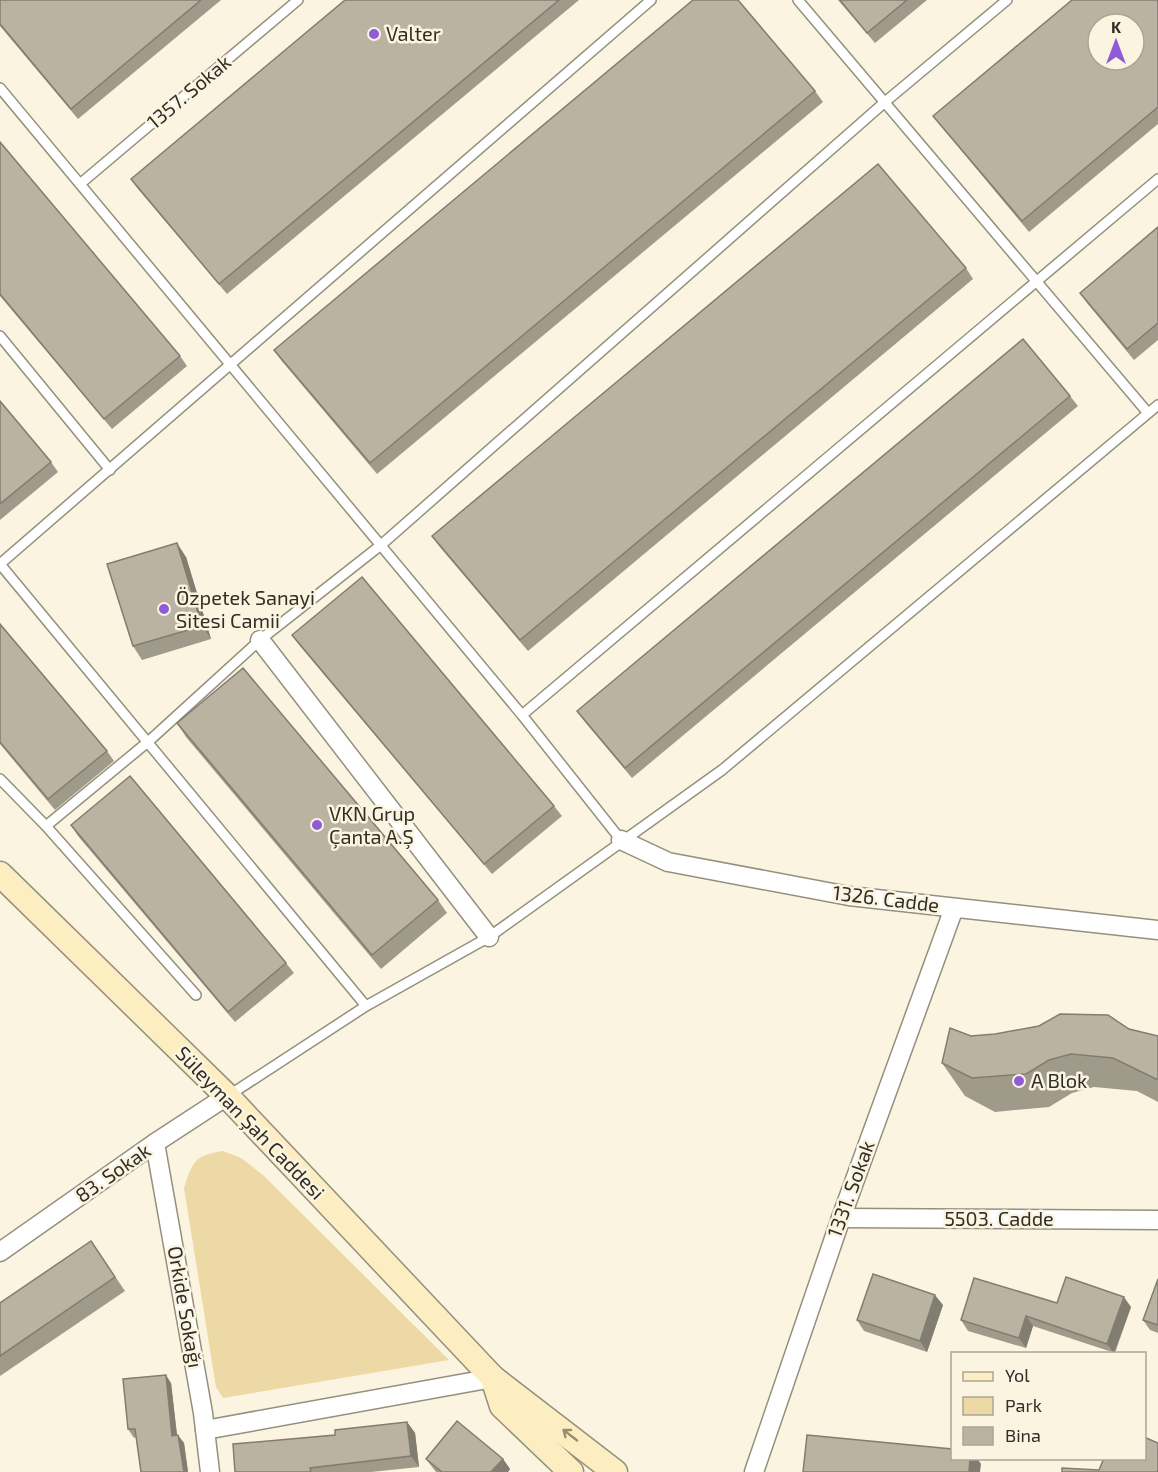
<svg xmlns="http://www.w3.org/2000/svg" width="1158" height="1472" viewBox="0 0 1158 1472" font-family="'Exo 2',sans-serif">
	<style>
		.green { fill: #ecd9a5 }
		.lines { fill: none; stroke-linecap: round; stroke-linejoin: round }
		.lane-casing { stroke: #958f7e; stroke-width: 12 }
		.street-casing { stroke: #958f7e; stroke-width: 21 }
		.secondary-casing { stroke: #958f7e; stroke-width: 27 }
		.lane { stroke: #fff; stroke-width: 9 }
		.street { stroke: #fff; stroke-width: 18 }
		.secondary { stroke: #fdeec1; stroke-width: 24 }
		.wall { fill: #a09a8b }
		.shaded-wall { fill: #827d71 }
		.building { fill: #bab3a2; stroke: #827d71; stroke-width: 1.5; fill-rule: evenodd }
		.oneway { stroke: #978e74 }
		.poi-dot { fill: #8e5dd6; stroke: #fbf4e1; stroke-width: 2 }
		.labels { text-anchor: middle; stroke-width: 5; stroke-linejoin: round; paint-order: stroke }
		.poi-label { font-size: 20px; fill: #312e27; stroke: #fbf4e1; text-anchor: start }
		.street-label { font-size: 20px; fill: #312e27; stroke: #fbf4e1 }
	</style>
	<rect width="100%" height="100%" fill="#fbf4e1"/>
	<path class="green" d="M 223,1151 L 241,1158 L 263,1175 L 449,1360 L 223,1398 L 216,1387 L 184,1188 C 192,1162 195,1155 223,1151 Z"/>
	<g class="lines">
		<g class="lane-casing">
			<g id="lane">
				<polyline points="798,0 1148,413"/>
				<polyline points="0,88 522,715 621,840"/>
				<polyline points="80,184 298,0"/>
				<polyline points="0,336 110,470"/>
				<polyline points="0,564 651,0"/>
				<polyline points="0,564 366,1006"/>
				<polyline points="522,715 1158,179"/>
				<polyline points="0,779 46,826 196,995"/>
				<polyline points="46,826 149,741 260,640 381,545 885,102 1007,0"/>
				<polyline points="228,1096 366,1006 489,937 722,770 1158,405"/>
			</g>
		</g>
		<g class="street-casing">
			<g id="street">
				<polyline points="260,640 489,937"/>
				<polyline points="621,840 668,862 849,896 1158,930"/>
				<polyline points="155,1143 203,1413 210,1472"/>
				<polyline points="841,1218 1158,1220"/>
				<polyline points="0,1252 155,1143 227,1096"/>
				<polyline points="205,1430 493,1378"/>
				<polyline points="754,1472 841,1218 954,908"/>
			</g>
		</g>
		<g class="secondary-casing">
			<g id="secondary">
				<polyline points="0,874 227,1096 493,1378 615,1472"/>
				<polyline points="493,1378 502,1406 571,1472"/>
			</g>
		</g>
		<use href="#lane" class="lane"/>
		<use href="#street" class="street"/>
		<use href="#secondary" class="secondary"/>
	</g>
	<g class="wall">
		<polygon points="0,0 221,0 78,119 0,26"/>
		<polygon points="345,0 579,0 227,294 138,189 131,179"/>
		<polygon points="838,0 927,0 875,43"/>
		<polygon points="1158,0 1158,124 1029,232 941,126 933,116"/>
		<polygon points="815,91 823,102 377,474 281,360 274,350"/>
		<polygon points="0,142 180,356 187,366 112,429 0,296"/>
		<polygon points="1158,227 1158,340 1134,360 1087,303 1080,293"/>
		<polygon points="966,268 973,279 528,651 439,546 432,536"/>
		<polygon points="1070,396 1078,406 632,778 585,722 577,711"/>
		<polygon points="0,401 51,462 58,472 0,520"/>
		<polygon points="186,557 211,639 142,660 133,646"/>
		<polygon points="0,624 107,751 114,761 55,810 0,744"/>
		<polygon points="292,635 554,806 562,816 492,874 300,646"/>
		<polygon points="177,723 438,900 447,913 381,969 186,737"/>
		<polygon points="71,825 286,963 294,973 235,1022 78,836"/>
		<polygon points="1129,1029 1158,1036 1158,1102 1137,1091 1094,1087 1072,1093 1049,1107 995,1112 965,1096 942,1063 971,1036"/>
		<polygon points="91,1241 125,1291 0,1376 0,1303"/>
		<polygon points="1158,1279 1158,1333 1150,1330 1143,1320"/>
		<polygon points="1057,1303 1131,1307 1115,1353 1033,1326 1026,1348 968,1331 961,1320"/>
		<polygon points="943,1305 927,1352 864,1331 857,1320"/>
		<polygon points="171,1383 177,1435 184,1443 188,1472 141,1472 136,1437 134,1438 128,1429"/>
		<polygon points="407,1422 415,1433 419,1467 371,1472 235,1472 335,1435"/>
		<polygon points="426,1459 503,1459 510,1469 508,1472 436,1472"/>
	</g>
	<g class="shaded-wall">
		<polygon points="177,543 186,557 211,639 202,626"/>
		<polygon points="935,1295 943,1305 927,1352 920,1341"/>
		<polygon points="1124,1297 1131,1307 1114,1353 1107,1344"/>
		<polygon points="1026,1316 1033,1326 1026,1348 1019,1338"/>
		<polygon points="166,1375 171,1383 178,1444 172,1436"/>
		<polygon points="407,1422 415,1433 419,1467 411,1456"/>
		<polygon points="178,1435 184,1443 188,1472 184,1472"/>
		<polygon points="970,1458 977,1458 981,1464 980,1472 969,1472"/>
		<polygon points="503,1459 510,1469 508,1472 491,1472"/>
	</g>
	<g class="building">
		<polygon points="0,0 201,0 71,109 0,24"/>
		<polygon points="345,0 559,0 219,284 131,179"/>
		<polygon points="693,0 738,0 815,91 370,463 274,350"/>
		<polygon points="840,0 907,0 867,33"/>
		<path d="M 1072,0 L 1158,0 L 1158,107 L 1022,221 L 933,116 ZM 1098,24 L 1134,24 L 1134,60 L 1098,60 Z"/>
		<polygon points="0,142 180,356 104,419 0,294"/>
		<polygon points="878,164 966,268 520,640 432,536"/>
		<polygon points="1158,227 1158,323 1127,349 1080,293"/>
		<polygon points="1023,339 1070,396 625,768 577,711"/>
		<polygon points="0,401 51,462 0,504"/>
		<polygon points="177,543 202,626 133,646 107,564"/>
		<polygon points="362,577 554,806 484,864 292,635"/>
		<polygon points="0,624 107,751 48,799 0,742"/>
		<polygon points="243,668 438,900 372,955 177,723"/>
		<polygon points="130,776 286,963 228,1012 71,825"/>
		<polygon points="1060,1014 1108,1015 1129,1029 1158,1036 1158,1079 1156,1079 1113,1058 1071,1054 1049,1060 1026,1074 972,1078 942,1063 950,1028 971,1036 995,1034 1039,1026"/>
		<polygon points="91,1241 115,1277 0,1356 0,1303"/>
		<polygon points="873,1274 935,1295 920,1341 857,1320"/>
		<polygon points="1066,1277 1124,1297 1107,1344 1026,1316 1019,1338 961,1320 974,1278 1057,1303"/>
		<polygon points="1158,1279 1158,1325 1143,1320"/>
		<polygon points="166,1375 172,1436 178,1435 184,1472 141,1472 135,1429 128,1429 123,1379"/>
		<polygon points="457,1421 503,1459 491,1472 442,1472 426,1459"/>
		<polygon points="407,1422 411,1456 310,1468 311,1472 235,1472 233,1444 335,1435 335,1430"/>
		<polygon points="807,1435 952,1449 952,1458 970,1458 969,1472 803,1472"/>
		<polygon points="1144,1437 1158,1443 1158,1470 1157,1472 1062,1472 1062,1468 1099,1470 1104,1458 1144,1458"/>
	</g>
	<defs><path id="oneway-shaft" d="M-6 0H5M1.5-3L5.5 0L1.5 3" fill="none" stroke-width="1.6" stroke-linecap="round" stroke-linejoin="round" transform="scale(1.5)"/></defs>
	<use class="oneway" href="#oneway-shaft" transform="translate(570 1435) rotate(-142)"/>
	<g class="poi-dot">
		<circle cx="374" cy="34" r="6"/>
		<circle cx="164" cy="609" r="6"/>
		<circle cx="317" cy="825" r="6"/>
		<circle cx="1019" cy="1081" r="6"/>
	</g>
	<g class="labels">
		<g class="poi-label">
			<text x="386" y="41">Valter</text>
			<text x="176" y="605">Özpetek Sanayi<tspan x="176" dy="23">Sitesi Camii</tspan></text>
			<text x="329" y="821">VKN Grup<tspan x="329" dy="23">Çanta A.Ş</tspan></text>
			<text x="1031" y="1088">A Blok</text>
		</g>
		<g class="street-label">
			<text transform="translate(189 92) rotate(-40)" y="7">1357. Sokak</text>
			<text transform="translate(886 899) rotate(7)" y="7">1326. Cadde</text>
			<text transform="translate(250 1123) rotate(46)" y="7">Süleyman Şah Caddesi</text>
			<text transform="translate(113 1173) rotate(-35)" y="7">83. Sokak</text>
			<text transform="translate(851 1189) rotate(-70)" y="7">1331. Sokak</text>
			<text x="999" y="1226">5503. Cadde</text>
			<text transform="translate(185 1307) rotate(80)" y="7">Orkide Sokağı</text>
		</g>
	</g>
	<rect x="951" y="1352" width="195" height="108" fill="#fbf4e1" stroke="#aaa597" stroke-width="1.5"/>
	<rect x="963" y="1372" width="30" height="9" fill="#fdeec1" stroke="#aaa597" stroke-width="1.5"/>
	<text x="1005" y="1382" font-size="18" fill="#312e27">Yol</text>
	<rect x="963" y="1397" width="30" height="18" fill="#ecd9a5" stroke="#aaa597" stroke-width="1.5"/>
	<text x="1005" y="1412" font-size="18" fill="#312e27">Park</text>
	<rect x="963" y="1427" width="30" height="18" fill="#bab3a2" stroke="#aaa597" stroke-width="1.5"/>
	<text x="1005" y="1442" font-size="18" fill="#312e27">Bina</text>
	<g transform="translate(1116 42)"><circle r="28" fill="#fbf4e1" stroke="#aaa597" stroke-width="1.5"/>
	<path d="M0-4.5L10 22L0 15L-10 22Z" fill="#8e5dd6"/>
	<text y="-9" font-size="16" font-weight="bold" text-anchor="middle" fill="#312e27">K</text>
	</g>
</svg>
